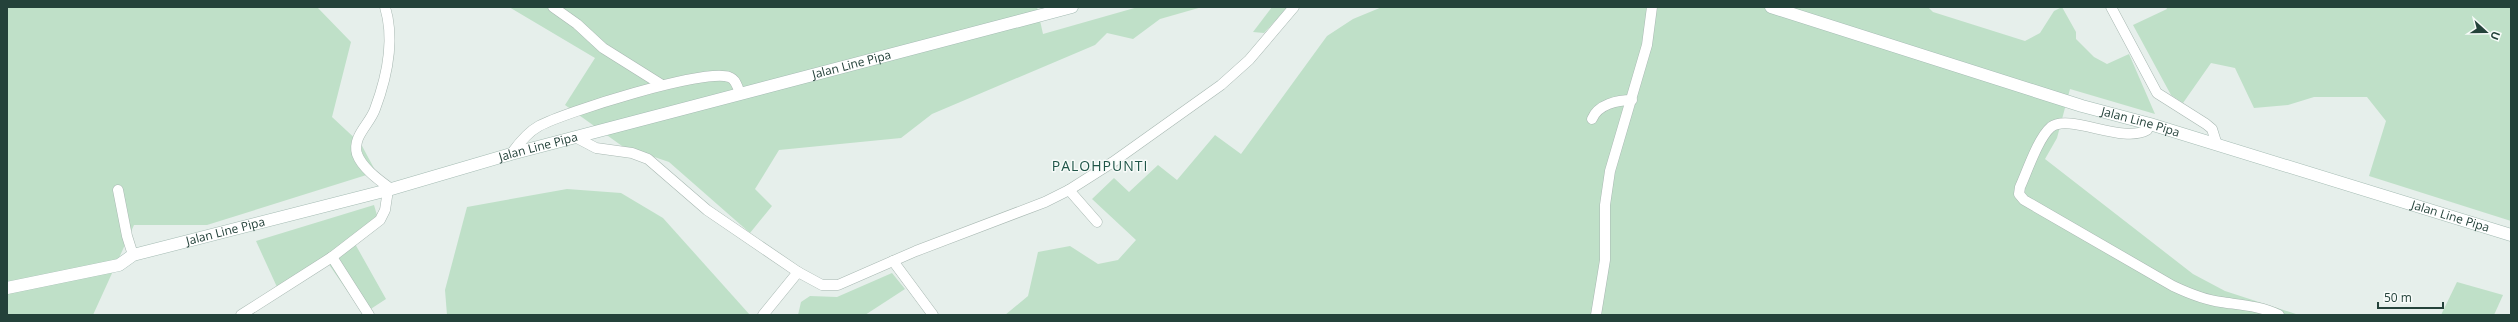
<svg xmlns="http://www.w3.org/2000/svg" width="2518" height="322" viewBox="0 0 2518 322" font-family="'Open Sans',sans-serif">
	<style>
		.green { fill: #bfe0c8 }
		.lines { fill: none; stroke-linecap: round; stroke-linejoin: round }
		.minor-casing { stroke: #a8b8b2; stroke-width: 11 }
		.secondary-casing { stroke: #a4bbb3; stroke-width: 13 }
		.minor { stroke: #fff; stroke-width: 10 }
		.secondary { stroke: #fff; stroke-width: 12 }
		.labels { text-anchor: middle; stroke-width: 3; stroke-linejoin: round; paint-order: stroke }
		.street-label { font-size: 12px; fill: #24423a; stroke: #f7fbf9 }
		.quarter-label { font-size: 14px; letter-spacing: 1px; fill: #1f5548; stroke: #f7fbf9 }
	</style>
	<rect width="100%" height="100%" fill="#e6efeb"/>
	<g class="green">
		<polygon points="7,7 317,7 351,42 332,117 361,144 376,172 207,225 134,225 93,315 7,315"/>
		<polygon points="509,7 1037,7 1043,34 1138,7 1202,7 1160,19 1133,39 1107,33 1095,45 932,114 901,138 779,150 755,189 772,206 750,233 669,162 622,146 565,105 595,58"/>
		<polygon points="1272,7 1288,7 1264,33 1253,32"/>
		<polygon points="1382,7 1928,7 1933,12 2025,41 2040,33 2054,11 2062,7 2076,32 2076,39 2094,57 2107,64 2129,54 2155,114 2070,89 2057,138 2045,159 2193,274 2225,291 2299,315 1005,315 1028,296 1038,252 1070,246 1098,264 1118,260 1136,240 1092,199 1114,178 1129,192 1158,165 1177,180 1215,135 1241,154 1327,36 1353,19"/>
		<polygon points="2166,7 2511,7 2511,221 2369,176 2386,121 2367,97 2314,97 2288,105 2254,108 2235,68 2211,63 2183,103 2171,95 2133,25 2167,9"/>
		<polygon points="567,189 621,193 663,218 750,315 447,315 445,290 467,207"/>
		<polygon points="374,205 379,222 354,242 386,299 363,314 328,263 277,287 256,241"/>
		<polygon points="892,273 905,289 865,315 798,315 801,302 810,296 837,297"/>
		<polygon points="2457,282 2503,295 2494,315 2441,315"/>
	</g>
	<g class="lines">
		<g class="minor-casing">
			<g id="minor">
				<path d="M 385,7 C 395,40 387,77 375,109 C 370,124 352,136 357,154 C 362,168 379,180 391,189"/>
				<polyline points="553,7 577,24 603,48 662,85"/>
				<polyline points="2111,7 2157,93 2206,124 2212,129 2217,145"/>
				<path d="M 1592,119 C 1598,104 1618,100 1632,100"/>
				<path d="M 2150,124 L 2147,130 C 2123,144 2069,113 2051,127 C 2038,138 2027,172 2020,187 L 2019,194 L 2024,200 L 2173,286 C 2188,293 2204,300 2221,302 C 2241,305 2261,306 2279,315"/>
				<polyline points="577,138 596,148 632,153 648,159 707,210 798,272 822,285 838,285 916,251 1045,202 1069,190 1113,162 1221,85 1249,60 1294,7"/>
				<path d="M 511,154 C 519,143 528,132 539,126 C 565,112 705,68 729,77 C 736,79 738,88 740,94"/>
				<polyline points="118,190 127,236 133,255"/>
				<polyline points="1069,190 1097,222"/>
				<polyline points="332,257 369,315"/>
				<polyline points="893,261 933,315"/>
				<polyline points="241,315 332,257 380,220 385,210 388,190"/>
				<polyline points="763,315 798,272"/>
				<polyline points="1596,315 1605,260 1605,205 1610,171 1647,45 1652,7"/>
			</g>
		</g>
		<g class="secondary-casing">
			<g id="secondary">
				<path id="s1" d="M 1771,7 L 2082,106 L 2150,124 L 2511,235"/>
				<path id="s2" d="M 7,288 L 119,265 L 133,255 L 388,190 L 511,154 L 1072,7"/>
			</g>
		</g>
		<use href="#minor" class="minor"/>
		<use href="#secondary" class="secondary"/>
	</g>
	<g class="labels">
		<g class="street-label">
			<text dy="4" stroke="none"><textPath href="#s2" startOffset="875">Jalan Line Pipa</textPath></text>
			<text dy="4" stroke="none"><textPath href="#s1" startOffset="387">Jalan Line Pipa</textPath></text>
			<text dy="4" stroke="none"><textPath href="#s2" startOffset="551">Jalan Line Pipa</textPath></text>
			<text dy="4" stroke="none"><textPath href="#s1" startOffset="711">Jalan Line Pipa</textPath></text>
			<text dy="4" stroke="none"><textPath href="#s2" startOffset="227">Jalan Line Pipa</textPath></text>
		</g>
		<g class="quarter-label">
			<text x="1100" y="171">PALOHPUNTI</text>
		</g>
	</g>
	<rect width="2518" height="322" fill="none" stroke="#24423a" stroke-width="16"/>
	<g transform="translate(2486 32) rotate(111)" stroke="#f7fbf9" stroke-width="3" paint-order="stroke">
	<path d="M0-3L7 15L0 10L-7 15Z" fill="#24423a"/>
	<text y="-6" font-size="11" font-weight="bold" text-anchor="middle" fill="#24423a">U</text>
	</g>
	<path d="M2378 302v6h65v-6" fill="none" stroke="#24423a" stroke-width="2"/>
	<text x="2384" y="302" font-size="12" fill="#24423a" stroke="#f7fbf9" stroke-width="3" paint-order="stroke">50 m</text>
</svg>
